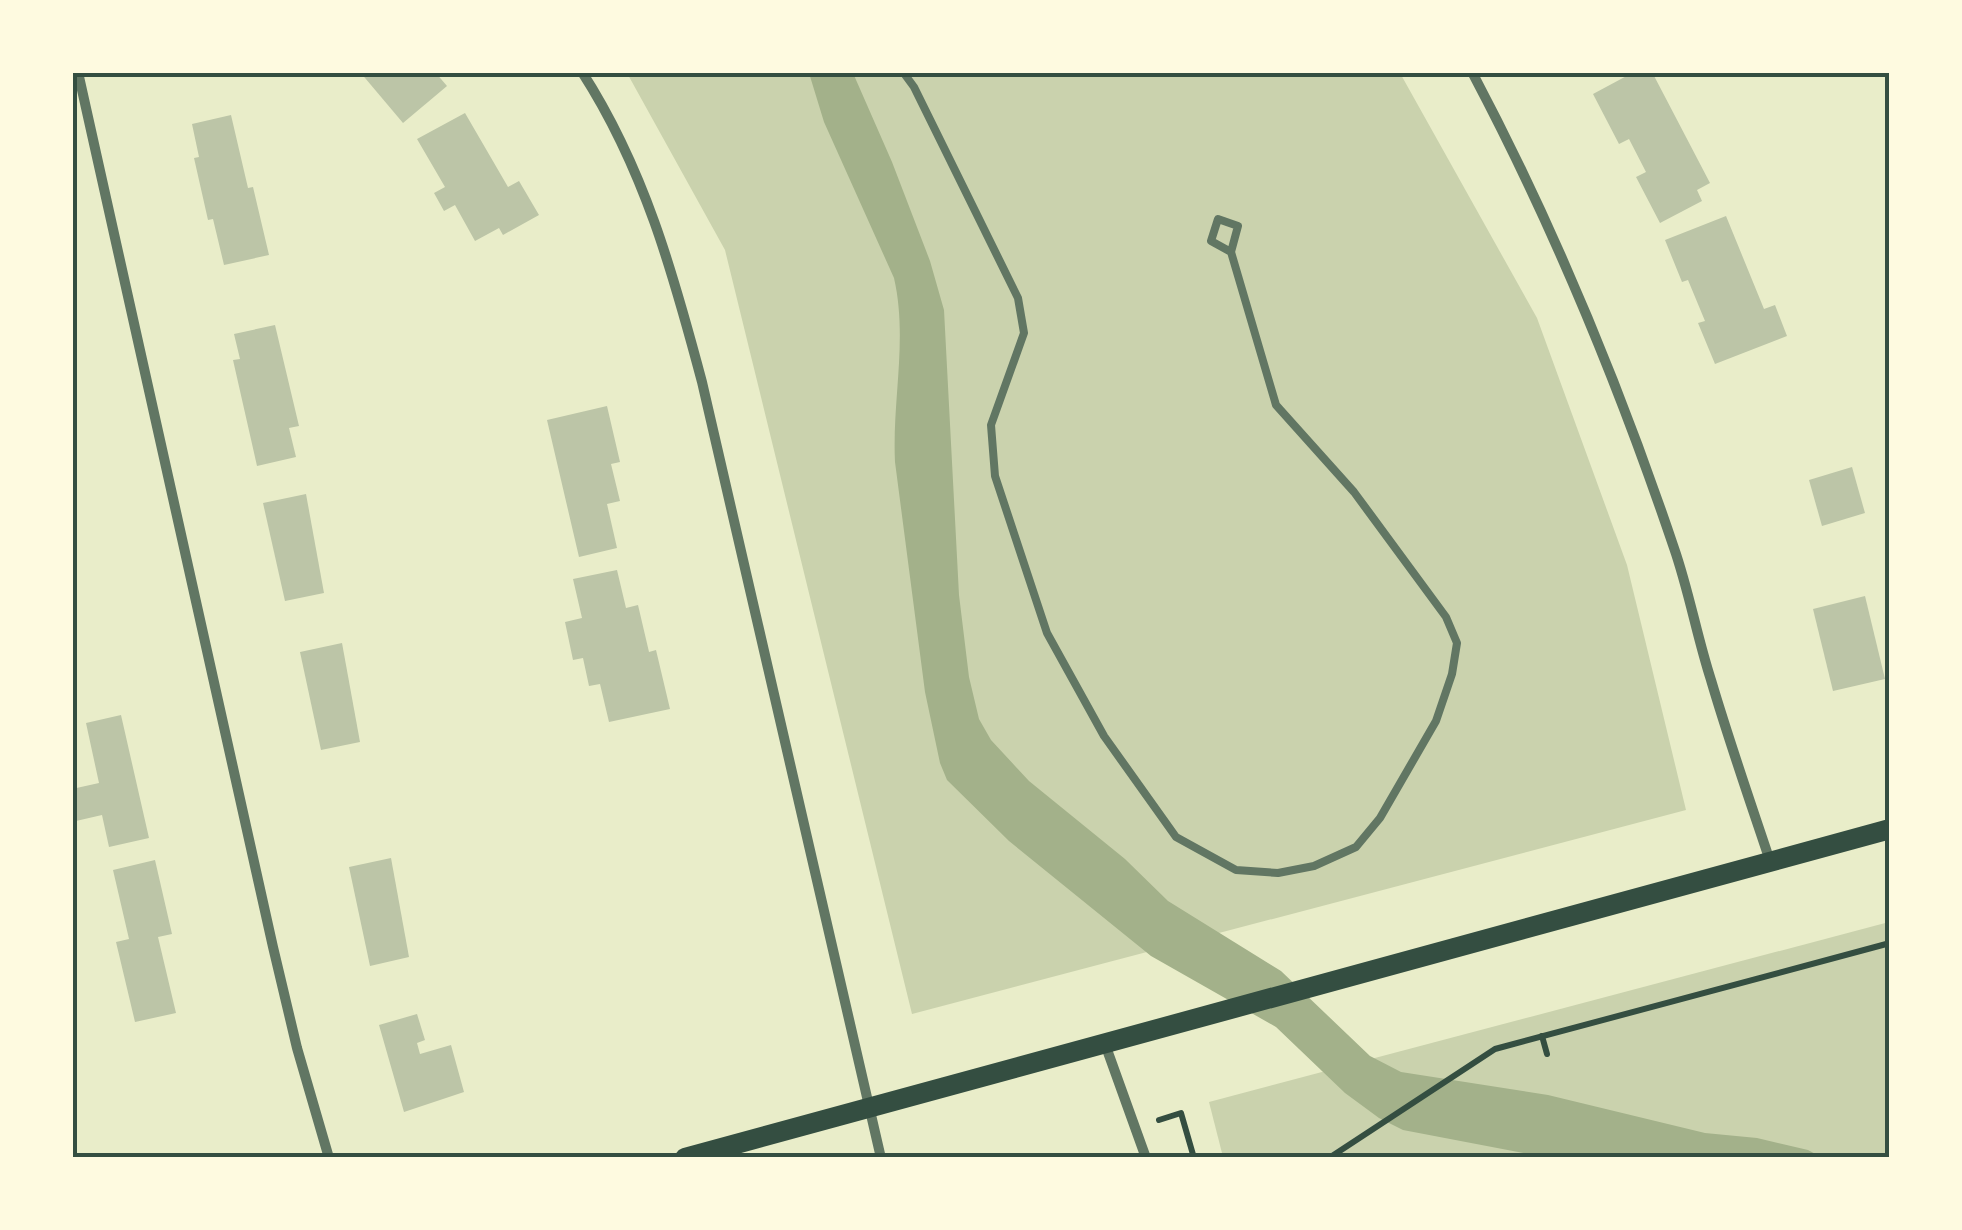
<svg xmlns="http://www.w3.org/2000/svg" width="1962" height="1230" viewBox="0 0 1962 1230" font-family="'Source Serif 4',serif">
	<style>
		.green { fill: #cad2ad }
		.water { fill: #a3b18a }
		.building { fill: #bcc5a7 }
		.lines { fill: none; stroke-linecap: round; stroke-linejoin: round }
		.path { stroke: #344e41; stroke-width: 6 }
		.service { stroke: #617663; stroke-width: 8 }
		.minor { stroke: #617663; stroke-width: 10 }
		.secondary { stroke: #344e41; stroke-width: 20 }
		.neatline { fill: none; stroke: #344e41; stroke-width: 4 }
	</style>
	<rect width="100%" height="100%" fill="#e9edc9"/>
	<g class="green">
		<polygon points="627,73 1400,73 1537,318 1627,565 1686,810 912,1014 725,250"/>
		<polygon points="1889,922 1889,1157 1223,1157 1209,1102"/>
	</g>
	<path class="water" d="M 809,73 L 853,73 L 892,162 L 930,261 L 944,310 L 959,595 L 969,677 L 979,719 L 991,740 L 1029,781 L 1125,859 L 1168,901 L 1281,971 L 1370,1056 L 1401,1072 L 1548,1095 L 1705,1133 L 1757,1138 L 1808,1150 L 1821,1157 L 1545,1157 L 1403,1130 L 1379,1118 L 1345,1093 L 1276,1027 L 1151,956 L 1009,841 L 947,780 L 940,763 L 925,692 L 895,462 C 892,400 908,339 894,278 L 824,122 Z"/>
	<g class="building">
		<polygon points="360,72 435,72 447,86 403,123"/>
		<polygon points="1634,72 1652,72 1710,183 1697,190 1702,201 1660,223 1636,177 1646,172 1629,139 1619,144 1593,94"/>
		<polygon points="465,113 508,187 519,181 539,215 503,235 499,228 475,241 455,205 444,211 434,193 445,187 417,139"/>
		<polygon points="231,115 248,188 253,187 269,255 224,265 213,219 208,220 194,158 199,157 192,124"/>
		<polygon points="1726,216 1764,309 1775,305 1787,336 1715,364 1698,323 1705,321 1688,280 1682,282 1665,240"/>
		<polygon points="275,325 299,426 289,428 296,457 257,466 233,360 240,359 234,334"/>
		<polygon points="607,406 620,462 611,464 620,501 607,504 617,548 579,557 547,420"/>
		<polygon points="1852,467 1865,513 1822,526 1809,480"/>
		<polygon points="306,494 324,593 285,601 263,503"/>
		<polygon points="617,570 626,608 638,605 649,652 656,650 670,709 609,722 600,684 589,686 583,658 573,660 565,622 582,618 573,579"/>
		<polygon points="1865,596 1885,679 1833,691 1813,609"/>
		<polygon points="342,643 360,742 321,750 300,652"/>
		<polygon points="121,715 149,838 109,847 102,815 76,821 72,789 99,783 86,723"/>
		<polygon points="391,858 409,957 370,966 349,867"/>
		<polygon points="155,860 172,934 158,937 176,1013 135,1022 116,942 129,939 113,870"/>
		<polygon points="417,1014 425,1040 417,1043 420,1054 451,1045 464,1092 404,1112 379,1025"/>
	</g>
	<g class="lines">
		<g class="path">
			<polyline points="1542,1036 1547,1054"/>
			<polyline points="1159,1120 1181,1113 1194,1158"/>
			<polyline points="1329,1158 1495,1049 1890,943"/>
		</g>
		<polyline class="service" points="903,72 914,87 1018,298 1024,333 991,425 995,476 1047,633 1104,736 1176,837 1236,870 1278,873 1314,866 1356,847 1380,818 1436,721 1452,674 1457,643 1446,617 1354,492 1276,405 1231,252 1238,226 1218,219 1211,241 1231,252"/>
		<g class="minor">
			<polyline points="78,72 273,947 297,1048 329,1158"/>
			<path d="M 582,72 C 644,168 673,273 702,382 L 881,1158"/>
			<path d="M 1472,72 C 1553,225 1619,385 1674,548 C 1689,591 1697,637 1711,680 C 1729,741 1750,801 1770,861"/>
			<polyline points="1105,1044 1146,1158"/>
		</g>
		<polyline class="secondary" points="685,1158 1890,829"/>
	</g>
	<rect width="1962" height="1230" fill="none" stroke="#fefae0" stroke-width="150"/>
	<rect x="75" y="75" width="1812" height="1080" class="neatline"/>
</svg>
